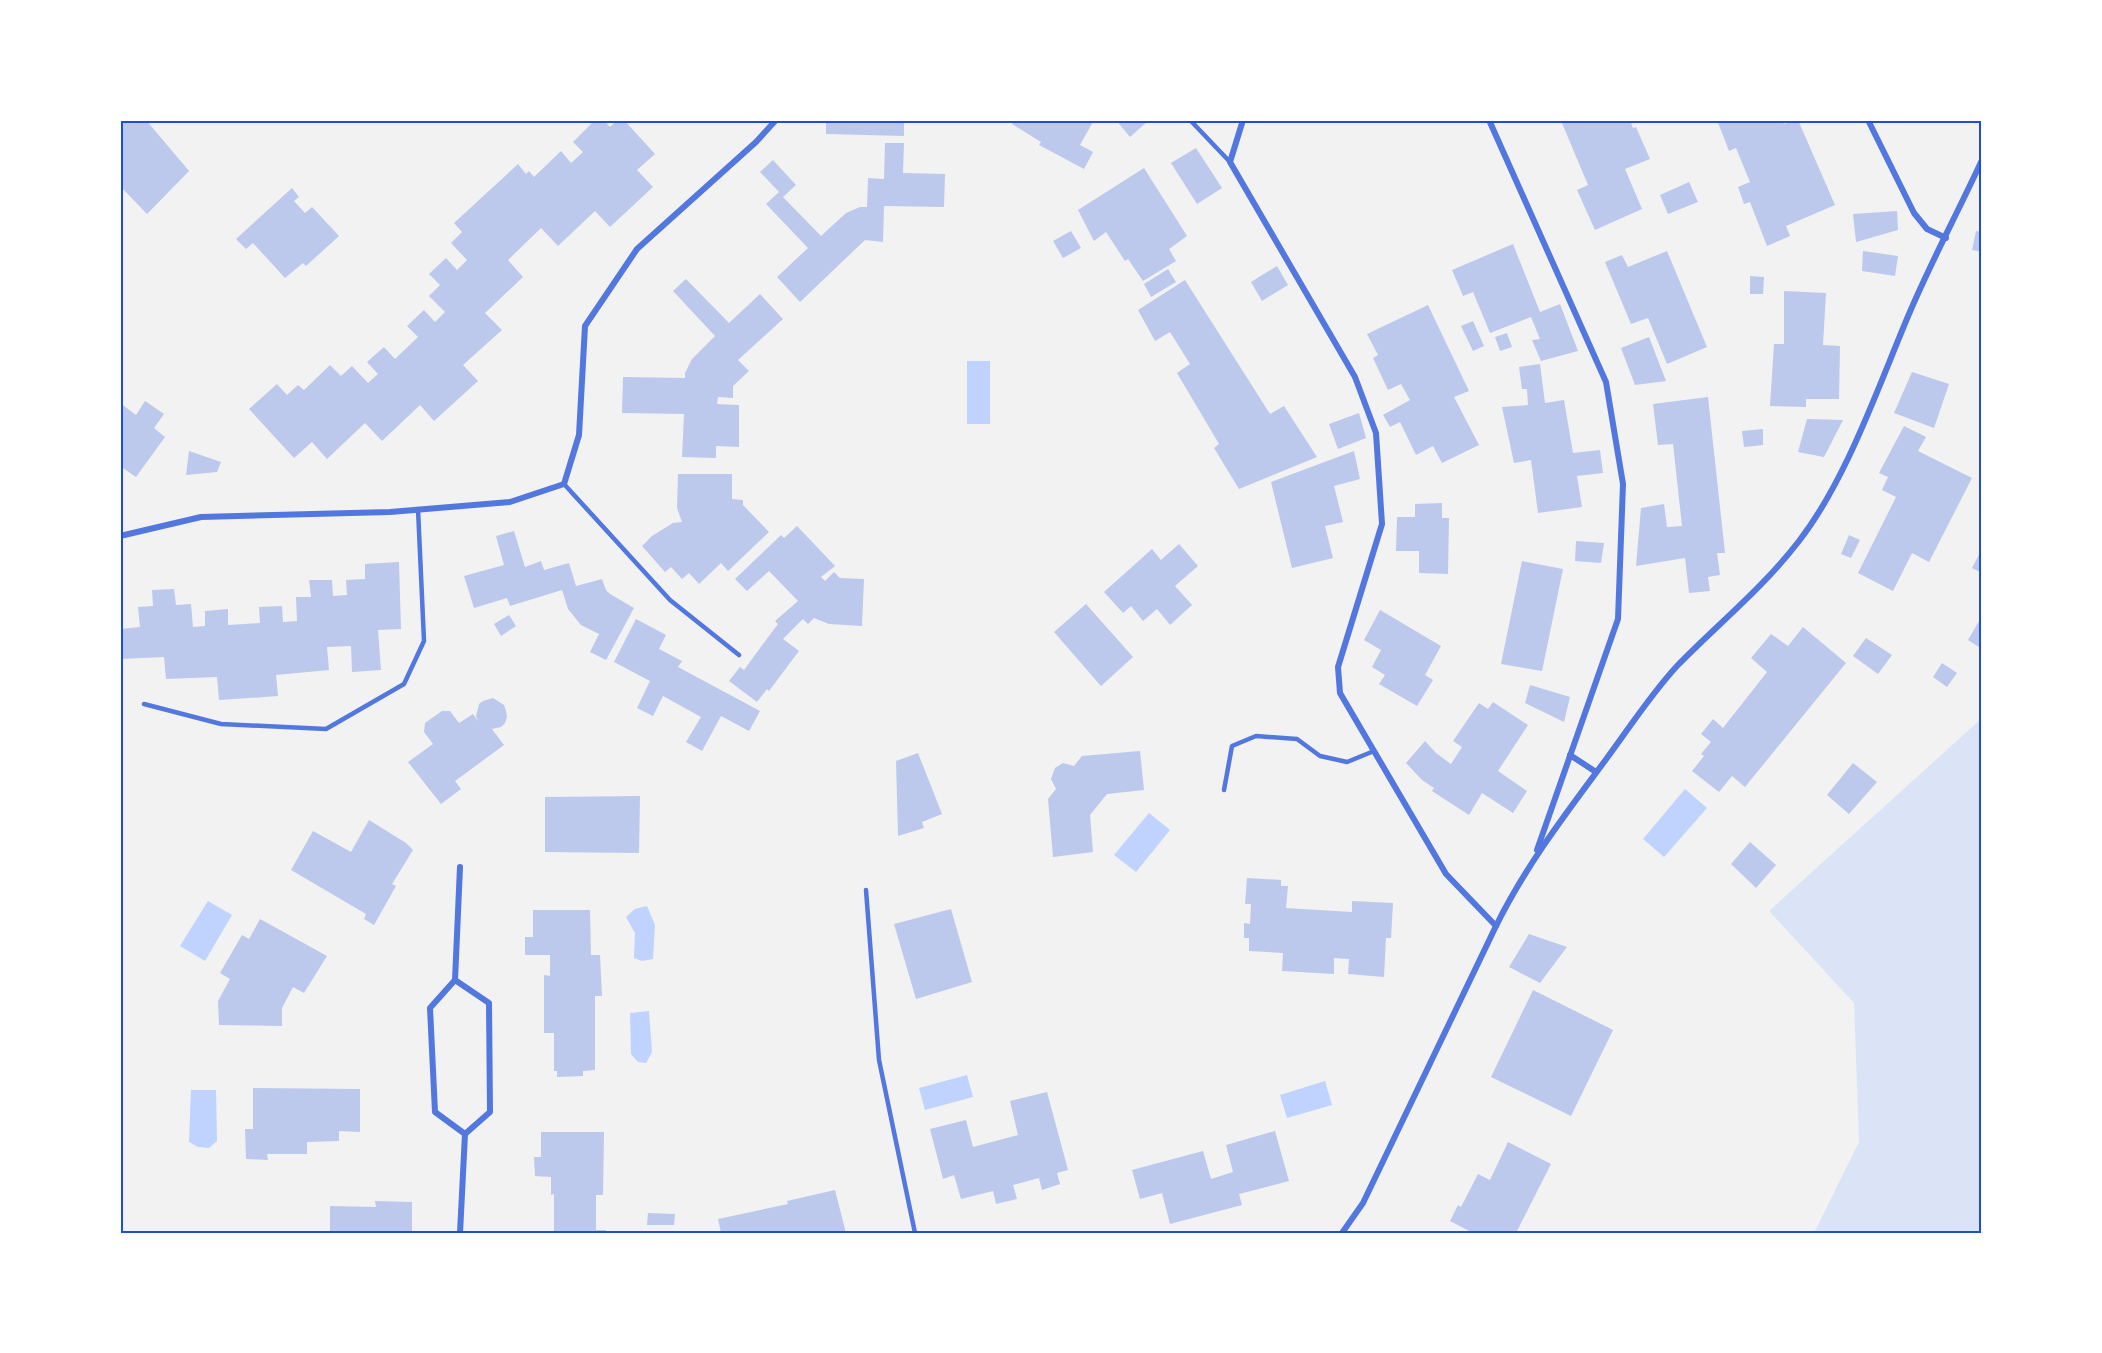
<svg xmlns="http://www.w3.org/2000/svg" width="2102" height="1353" viewBox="0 0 2102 1353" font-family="'Exo 2',sans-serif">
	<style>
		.green { fill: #dbe4f7 }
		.water { fill: #bfd3fe }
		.building { fill: #bdc9ec }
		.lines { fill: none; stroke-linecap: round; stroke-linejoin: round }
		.service { stroke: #5277de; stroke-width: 4.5 }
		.minor { stroke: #5277de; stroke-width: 6 }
		.neatline { fill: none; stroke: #1d4ed8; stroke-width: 2 }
	</style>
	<rect width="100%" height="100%" fill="#f2f2f2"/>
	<polygon class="green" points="1982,718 1982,1233 1814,1233 1859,1142 1854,1003 1769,911"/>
	<g class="water">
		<rect x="967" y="361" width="23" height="63"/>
		<polygon points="1685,789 1707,808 1664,857 1643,839"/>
		<polygon points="1149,813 1170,830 1136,872 1114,855"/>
		<polygon points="208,901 232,915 205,961 180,946"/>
		<polygon points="647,906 655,925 653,959 642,961 634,958 635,933 626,917 635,909"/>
		<polygon points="649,1011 652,1052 646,1063 638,1062 631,1054 630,1013"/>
		<polygon points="967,1075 973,1097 925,1110 919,1088"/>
		<polygon points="1325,1081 1332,1105 1287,1118 1280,1095"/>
		<polygon points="191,1090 216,1090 217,1141 209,1148 198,1147 189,1142"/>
	</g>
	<g class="building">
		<polygon points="120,120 146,120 189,171 147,214 120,186"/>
		<polygon points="595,120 604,120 610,127 617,120 624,120 655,154 637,170 653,187 610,227 595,211 558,246 541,228 508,260 523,277 485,313 502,330 463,365 478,381 434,421 420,405 382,441 365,423 327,459 312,442 294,458 249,409 277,384 287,395 298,385 304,390 330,365 341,376 352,366 368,383 378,374 367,362 384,347 395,359 418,337 407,326 424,310 435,322 445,312 429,296 440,285 429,274 446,258 457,270 467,260 451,243 462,232 454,223 518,164 526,174 529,171 534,177 561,151 571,163 583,152 573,142"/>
		<polygon points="826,120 904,120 904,136 826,134"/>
		<polygon points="1014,120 1094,120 1080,145 1093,152 1084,169 1039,145 1041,142 1012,124"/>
		<polygon points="1116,120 1149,120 1130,137"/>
		<polygon points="1569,120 1630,120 1633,128 1636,127 1650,159 1625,169 1642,209 1595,230 1577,190 1588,185 1562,123"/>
		<polygon points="1717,120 1749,120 1750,122 1754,120 1782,120 1784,124 1798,120 1835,205 1786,226 1790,236 1767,246 1750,202 1744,204 1738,187 1750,182 1736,148 1729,151"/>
		<polygon points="885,143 904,143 903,173 945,174 944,207 884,206 883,242 865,240 800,302 777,277 808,248 766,204 779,192 760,172 773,160 796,185 783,197 821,236 846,213 860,207 867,207 868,178 884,179"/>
		<polygon points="1196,148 1222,188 1197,204 1171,163"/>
		<polygon points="1144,168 1187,236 1169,249 1176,261 1143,281 1128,259 1125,261 1106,232 1094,241 1078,210"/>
		<polygon points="1689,182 1698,202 1668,214 1660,195"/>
		<polygon points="292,188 299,197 294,201 305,213 312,207 339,236 306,266 303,263 285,278 253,243 246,249 236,239"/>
		<polygon points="1897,211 1898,230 1856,242 1853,214"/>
		<polygon points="1071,231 1081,248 1063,258 1053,241"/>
		<polygon points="1976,231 1982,232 1982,252 1972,250"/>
		<polygon points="1513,244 1540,312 1560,304 1578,351 1541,361 1532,340 1540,339 1531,317 1490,333 1473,292 1463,296 1452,270"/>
		<polygon points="1667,251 1707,347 1667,364 1648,318 1631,324 1605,262 1622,255 1628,267"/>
		<polygon points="1863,251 1898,256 1895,276 1862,271"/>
		<polygon points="1277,266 1288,285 1262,301 1251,282"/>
		<polygon points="1168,269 1176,282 1151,297 1144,284"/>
		<polygon points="1750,276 1764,277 1763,294 1750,294"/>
		<polygon points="686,279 729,323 760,294 783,319 738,360 749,371 733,386 733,398 718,397 717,404 739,405 739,447 716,446 716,458 682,457 684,414 622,413 623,377 685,378 685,373 692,359 715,336 673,291"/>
		<polygon points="1185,280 1270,414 1284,406 1317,457 1239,489 1214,448 1219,444 1177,373 1190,364 1170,332 1155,341 1138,310"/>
		<polygon points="1784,291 1826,293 1823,345 1840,346 1839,399 1806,399 1806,407 1770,406 1774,344 1784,344"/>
		<polygon points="1428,305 1469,391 1454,397 1479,445 1442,463 1433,446 1416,455 1400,422 1390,427 1383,415 1410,400 1401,384 1388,390 1373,358 1378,355 1367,334"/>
		<polygon points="1473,321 1484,346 1473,351 1461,326"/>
		<polygon points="1507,333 1512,347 1500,351 1495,337"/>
		<polygon points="1649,337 1666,381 1635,385 1621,348"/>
		<polygon points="1540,364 1545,403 1564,400 1573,453 1600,450 1603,473 1577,476 1582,507 1538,513 1531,460 1514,463 1502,407 1528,405 1527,389 1522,389 1519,367"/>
		<polygon points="1912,372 1949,384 1934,428 1894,413"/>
		<polygon points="1708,397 1725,553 1717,553 1720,575 1708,577 1710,591 1689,593 1685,558 1636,566 1641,508 1664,504 1667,527 1682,526 1673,444 1658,445 1653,404"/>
		<polygon points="145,401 164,414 154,428 165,437 136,477 120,466 120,403 136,415"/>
		<polygon points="1359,413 1366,438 1338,449 1329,424"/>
		<polygon points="1807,419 1843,420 1824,457 1798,452"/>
		<polygon points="1904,426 1926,437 1918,451 1972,478 1929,562 1912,553 1893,591 1858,573 1896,497 1882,490 1888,477 1879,473"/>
		<polygon points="1763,429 1763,445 1744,447 1742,431"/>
		<polygon points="189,451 221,462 217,472 186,475"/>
		<polygon points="1354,451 1360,479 1334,486 1343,522 1325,526 1333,558 1292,568 1271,482"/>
		<polygon points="678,474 732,474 732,499 743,500 743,505 769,532 728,571 721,563 699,584 689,573 682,579 671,567 665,572 642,546 652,536 673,523 682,522 677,508"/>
		<polygon points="1442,503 1442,518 1449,518 1448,574 1419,573 1419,551 1396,551 1397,517 1415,517 1415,504"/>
		<polygon points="797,526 835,566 821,577 825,581 834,572 840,578 864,579 862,626 829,624 814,618 808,624 803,619 783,639 799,651 769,691 767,689 757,702 729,681 740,667 744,670 763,644 778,624 775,621 798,601 769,571 747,591 735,579 781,535 784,538"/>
		<polygon points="514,531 525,567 541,561 544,570 569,563 576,586 602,579 606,590 610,594 634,608 606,660 590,652 599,634 581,625 568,609 562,590 510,606 507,598 474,608 464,576 504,565 496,536"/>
		<polygon points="1849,535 1860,540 1851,558 1841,554"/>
		<polygon points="1576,541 1604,543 1601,563 1575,561"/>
		<polygon points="1179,544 1198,566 1175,586 1192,605 1170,625 1157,609 1143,621 1131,606 1123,613 1104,592 1152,549 1161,560"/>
		<polygon points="1982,549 1982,573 1972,568"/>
		<polygon points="1522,561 1563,569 1542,671 1501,664"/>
		<polygon points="399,562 401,629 378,630 381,670 352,672 351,646 327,647 329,670 276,675 278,696 219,700 217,677 166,679 164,657 120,659 120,629 140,627 138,607 153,606 152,590 174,589 176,605 191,604 193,627 205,626 205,611 228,609 228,625 260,623 259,607 282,606 283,622 297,621 296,597 311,597 309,580 332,580 333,596 347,595 346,580 365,579 365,564"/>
		<polygon points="1086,604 1133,657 1101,686 1054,632"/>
		<polygon points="1380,610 1441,646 1425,675 1433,680 1417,706 1379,684 1385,675 1372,667 1381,650 1364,640"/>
		<polygon points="509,615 516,626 501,636 494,624"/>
		<polygon points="1982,616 1982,649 1968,640"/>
		<polygon points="636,619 666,635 659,649 682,661 678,667 760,711 749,731 721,716 702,751 686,742 701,717 663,696 653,716 637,708 650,681 614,662"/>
		<polygon points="1803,627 1846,663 1745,787 1732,776 1719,792 1692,771 1704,756 1701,754 1711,742 1701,734 1713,719 1723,728 1767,672 1751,658 1771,634 1788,646"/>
		<polygon points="1866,638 1892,655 1878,674 1853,656"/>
		<polygon points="1942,663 1957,673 1947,687 1933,677"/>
		<polygon points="1530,685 1570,697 1564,722 1525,703"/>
		<polygon points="493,698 504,705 506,711 507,717 505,723 501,727 492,729 504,745 455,781 461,789 441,804 408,762 433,744 424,732 425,723 442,711 450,711 459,723 473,714 478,721 476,716 479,704 483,701"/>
		<polygon points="1493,702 1528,725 1498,771 1527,791 1513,813 1482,793 1469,815 1432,791 1434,788 1422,780 1406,763 1425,741 1436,753 1451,764 1462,747 1453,741 1479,703 1488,709"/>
		<polygon points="1140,751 1144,790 1107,794 1090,815 1093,852 1053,857 1048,799 1056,789 1051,779 1055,768 1063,763 1074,766 1082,756"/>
		<polygon points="918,753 942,814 922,822 924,828 898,836 896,761"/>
		<polygon points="1853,763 1877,782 1849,814 1827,795"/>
		<polygon points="640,796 639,853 545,852 545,797"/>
		<polygon points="369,820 406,843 413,850 392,884 396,886 374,925 364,919 366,914 291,870 313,831 351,852"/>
		<polygon points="1750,842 1776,865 1756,888 1731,864"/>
		<polygon points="1247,878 1281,880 1281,886 1288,886 1286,908 1352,912 1352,901 1393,903 1391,938 1386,938 1384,977 1348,974 1349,959 1334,958 1334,974 1282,971 1283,953 1249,951 1249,938 1244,938 1244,923 1250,924 1251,904 1245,904"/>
		<polygon points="951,909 972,982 916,999 894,924"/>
		<polygon points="533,910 590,910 591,955 600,955 602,996 595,996 595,1070 583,1071 583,1076 557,1077 557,1071 554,1071 554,1033 544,1033 544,975 550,976 550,955 525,955 525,937 533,937"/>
		<polygon points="260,919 327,956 304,993 293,987 282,1008 282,1026 219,1025 218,1001 230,979 220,973 242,935 249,939"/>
		<polygon points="1529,934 1567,947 1540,983 1509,967"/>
		<polygon points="1533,990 1613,1030 1571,1116 1491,1077"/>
		<polygon points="253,1088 360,1089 360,1132 339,1131 339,1141 307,1142 307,1154 267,1154 268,1160 246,1159 245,1129 253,1129"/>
		<polygon points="1047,1092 1068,1170 1057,1173 1060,1184 1042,1190 1039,1178 1013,1185 1017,1199 996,1204 993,1191 961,1199 954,1175 943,1179 930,1129 966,1120 973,1147 1018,1135 1010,1101"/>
		<polygon points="1275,1131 1289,1181 1239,1194 1242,1205 1170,1224 1162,1193 1140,1199 1132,1170 1203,1151 1211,1179 1233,1172 1226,1145"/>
		<polygon points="541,1132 604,1132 603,1195 596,1195 596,1230 606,1230 606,1233 554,1232 554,1194 551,1195 551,1177 535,1176 534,1157 541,1157"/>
		<polygon points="1508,1142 1551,1164 1516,1233 1473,1233 1450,1221 1458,1205 1461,1207 1478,1174 1490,1180"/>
		<polygon points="835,1190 846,1233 721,1233 718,1219 788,1204 787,1201"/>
		<polygon points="375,1201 412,1202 412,1233 330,1233 330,1206 376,1207"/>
		<polygon points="648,1213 675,1214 674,1225 647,1225"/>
	</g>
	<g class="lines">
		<g class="service">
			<polyline points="1190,120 1230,162"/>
			<polyline points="564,484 670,600 739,655"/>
			<polyline points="144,704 221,724 326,729 404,684 424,641 418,509"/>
			<polyline points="1224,790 1232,746 1256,736 1297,739 1320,756 1347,762 1374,751"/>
			<polyline points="866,890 879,1060 915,1233"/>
		</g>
		<g class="minor">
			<polyline points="1243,120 1230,162 1355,377 1376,433 1382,524 1338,667 1340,693 1446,874 1496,926"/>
			<polyline points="1489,120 1606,382 1623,484 1618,619 1537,850"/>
			<polyline points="1868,120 1914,213 1927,229 1946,238"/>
			<polyline points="120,536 201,517 390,512 510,502 564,484 579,435 585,326 637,249 756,142 776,120"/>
			<polyline points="1570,755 1596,772"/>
			<polyline points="455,980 460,867"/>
			<polyline points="460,1233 465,1134 490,1112 489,1003 455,980 430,1008 435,1112 465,1134"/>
			<path d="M 1342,1233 L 1363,1203 L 1496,926 C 1526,865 1567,812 1607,758 C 1630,727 1651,694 1677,666 C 1718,624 1763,588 1799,541 C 1847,479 1878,387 1909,314 C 1931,262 1958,212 1982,160"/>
		</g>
	</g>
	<rect width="2102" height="1353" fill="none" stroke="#ffffff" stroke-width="243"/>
	<rect x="122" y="122" width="1858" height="1110" class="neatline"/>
</svg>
